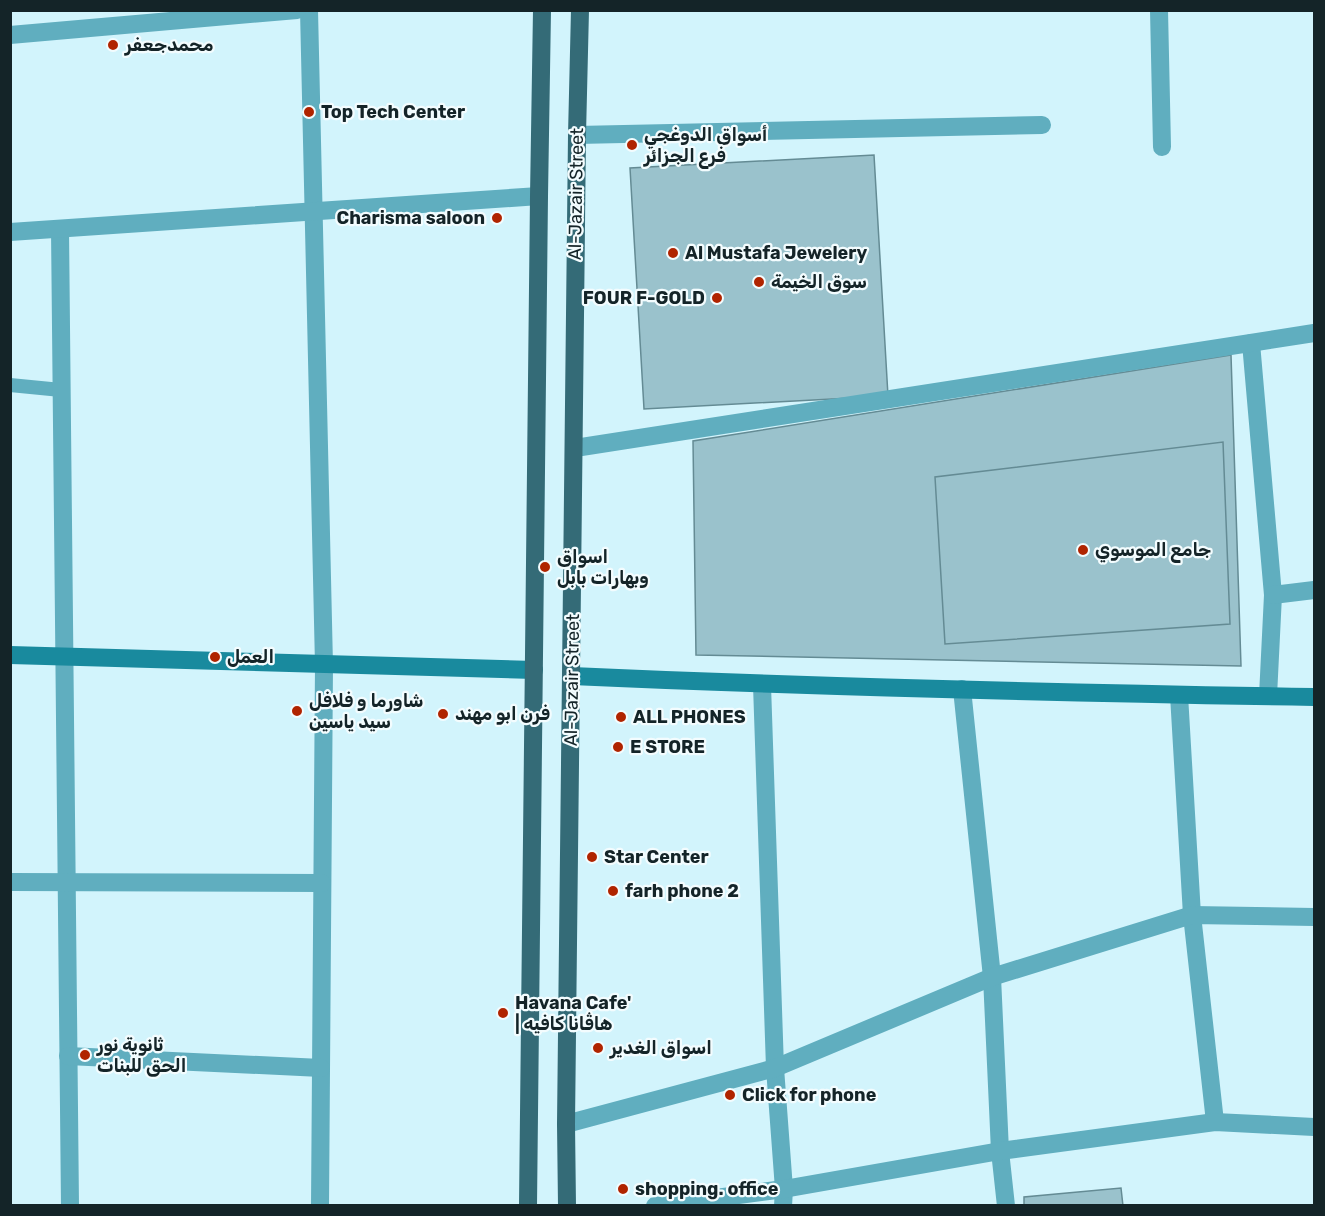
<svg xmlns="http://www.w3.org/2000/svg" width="1325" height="1216" viewBox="0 0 1325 1216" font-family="Rubik,'Noto Naskh Arabic',sans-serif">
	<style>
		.building { fill: #9ac2cc; stroke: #648b94; stroke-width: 1.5 }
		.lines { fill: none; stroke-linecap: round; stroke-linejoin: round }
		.lane { stroke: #60aebf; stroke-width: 14 }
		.street { stroke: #60aebf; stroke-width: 18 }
		.secondary { stroke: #198a9e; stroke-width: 18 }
		.primary { stroke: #346b77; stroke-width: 18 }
		.poi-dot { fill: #b02400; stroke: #f3fcfe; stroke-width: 2 }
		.labels { text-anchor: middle; stroke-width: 4.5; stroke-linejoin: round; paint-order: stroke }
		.poi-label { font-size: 18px; font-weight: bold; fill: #142428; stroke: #f3fcfe; text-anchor: start }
		.street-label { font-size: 18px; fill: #142428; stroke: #f3fcfe }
	</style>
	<rect width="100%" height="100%" fill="#d2f4fc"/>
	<g class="building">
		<polygon points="874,155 888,396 644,409 630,168"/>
		<polygon points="1231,355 1241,666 696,655 693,441"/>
		<polygon points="1223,442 1230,624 945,644 935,477"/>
		<polygon points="1121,1188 1123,1206 1024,1206 1024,1197"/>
	</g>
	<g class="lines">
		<polyline class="lane" points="10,385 61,390"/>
		<g class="street">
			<polyline points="309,10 324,665 320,1206"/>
			<polyline points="1159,10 1162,147"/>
			<polyline points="10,35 297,10"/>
			<polyline points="577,135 1042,125"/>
			<polyline points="60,229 70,1206"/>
			<polyline points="10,232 539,196"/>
			<polyline points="1251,343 1273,595 1268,696"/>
			<polyline points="575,448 1314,333"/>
			<polyline points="1273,595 1314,590"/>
			<polyline points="762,685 775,1068 784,1189 783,1206"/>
			<polyline points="962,689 992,977 1000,1151 1006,1206"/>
			<polyline points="1179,695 1192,915 1215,1122"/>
			<polyline points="10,882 322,883"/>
			<polyline points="68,1056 321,1068"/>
			<polyline points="566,1124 775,1068 992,977 1192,915 1314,917"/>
			<polyline points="655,1206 784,1189 1000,1151 1215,1122 1314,1127"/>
		</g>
		<g class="secondary">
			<polyline points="10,655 534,670"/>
			<path d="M 572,676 C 819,687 1067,693 1314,697"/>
		</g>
		<g class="primary">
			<polyline points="528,1206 539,196 542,10"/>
			<polyline points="567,1206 566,1124 577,135 580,10"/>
		</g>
	</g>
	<g class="poi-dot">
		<circle cx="113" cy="45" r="6"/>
		<circle cx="309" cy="112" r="6"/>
		<circle cx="632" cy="145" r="6"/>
		<circle cx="497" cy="218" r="6"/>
		<circle cx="673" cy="253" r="6"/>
		<circle cx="759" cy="282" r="6"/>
		<circle cx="717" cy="298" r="6"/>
		<circle cx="1083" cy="550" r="6"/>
		<circle cx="545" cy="567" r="6"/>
		<circle cx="215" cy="657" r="6"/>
		<circle cx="297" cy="711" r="6"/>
		<circle cx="443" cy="714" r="6"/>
		<circle cx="621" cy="717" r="6"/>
		<circle cx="618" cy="747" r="6"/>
		<circle cx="592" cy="857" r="6"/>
		<circle cx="613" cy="891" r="6"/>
		<circle cx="503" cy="1013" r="6"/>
		<circle cx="598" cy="1048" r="6"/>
		<circle cx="85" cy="1055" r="6"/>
		<circle cx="730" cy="1095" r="6"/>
		<circle cx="623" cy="1189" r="6"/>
	</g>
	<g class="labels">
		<g class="poi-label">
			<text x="125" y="51">محمدجعفر</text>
			<text x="321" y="118">Top Tech Center</text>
			<text x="644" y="141">أسواق الدوغجي<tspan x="644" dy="21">فرع الجزائر</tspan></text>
			<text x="485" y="224" text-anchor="end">Charisma saloon</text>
			<text x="685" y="259">Al Mustafa Jewelery</text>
			<text x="771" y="288">سوق الخيمة</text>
			<text x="705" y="304" text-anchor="end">FOUR F-GOLD</text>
			<text x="1095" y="556">جامع الموسوي</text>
			<text x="557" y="563">اسواق<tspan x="557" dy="21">وبهارات بابل</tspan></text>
			<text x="227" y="663">العمل</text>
			<text x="309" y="707">شاورما و فلافل<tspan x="309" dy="21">سيد ياسين</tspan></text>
			<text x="455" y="720">فرن ابو مهند</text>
			<text x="633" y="723">ALL PHONES</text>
			<text x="630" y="753">E STORE</text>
			<text x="604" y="863">Star Center</text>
			<text x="625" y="897">farh phone 2</text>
			<text x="515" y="1009">Havana Cafe'<tspan x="515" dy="21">| هاڤانا كافيه</tspan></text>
			<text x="97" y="1051">ثانوية نور<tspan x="97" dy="21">الحق للبنات</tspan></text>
			<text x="610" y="1054">اسواق الغدير</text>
			<text x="742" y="1101">Click for phone</text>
			<text x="635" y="1195">shopping. office</text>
		</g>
		<g class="street-label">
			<text transform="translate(576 194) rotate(-89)" y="6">Al-Jazair Street</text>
			<text transform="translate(572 680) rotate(-89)" y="6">Al-Jazair Street</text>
		</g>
	</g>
	<rect width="1325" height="1216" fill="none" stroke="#142428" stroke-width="24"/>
</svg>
